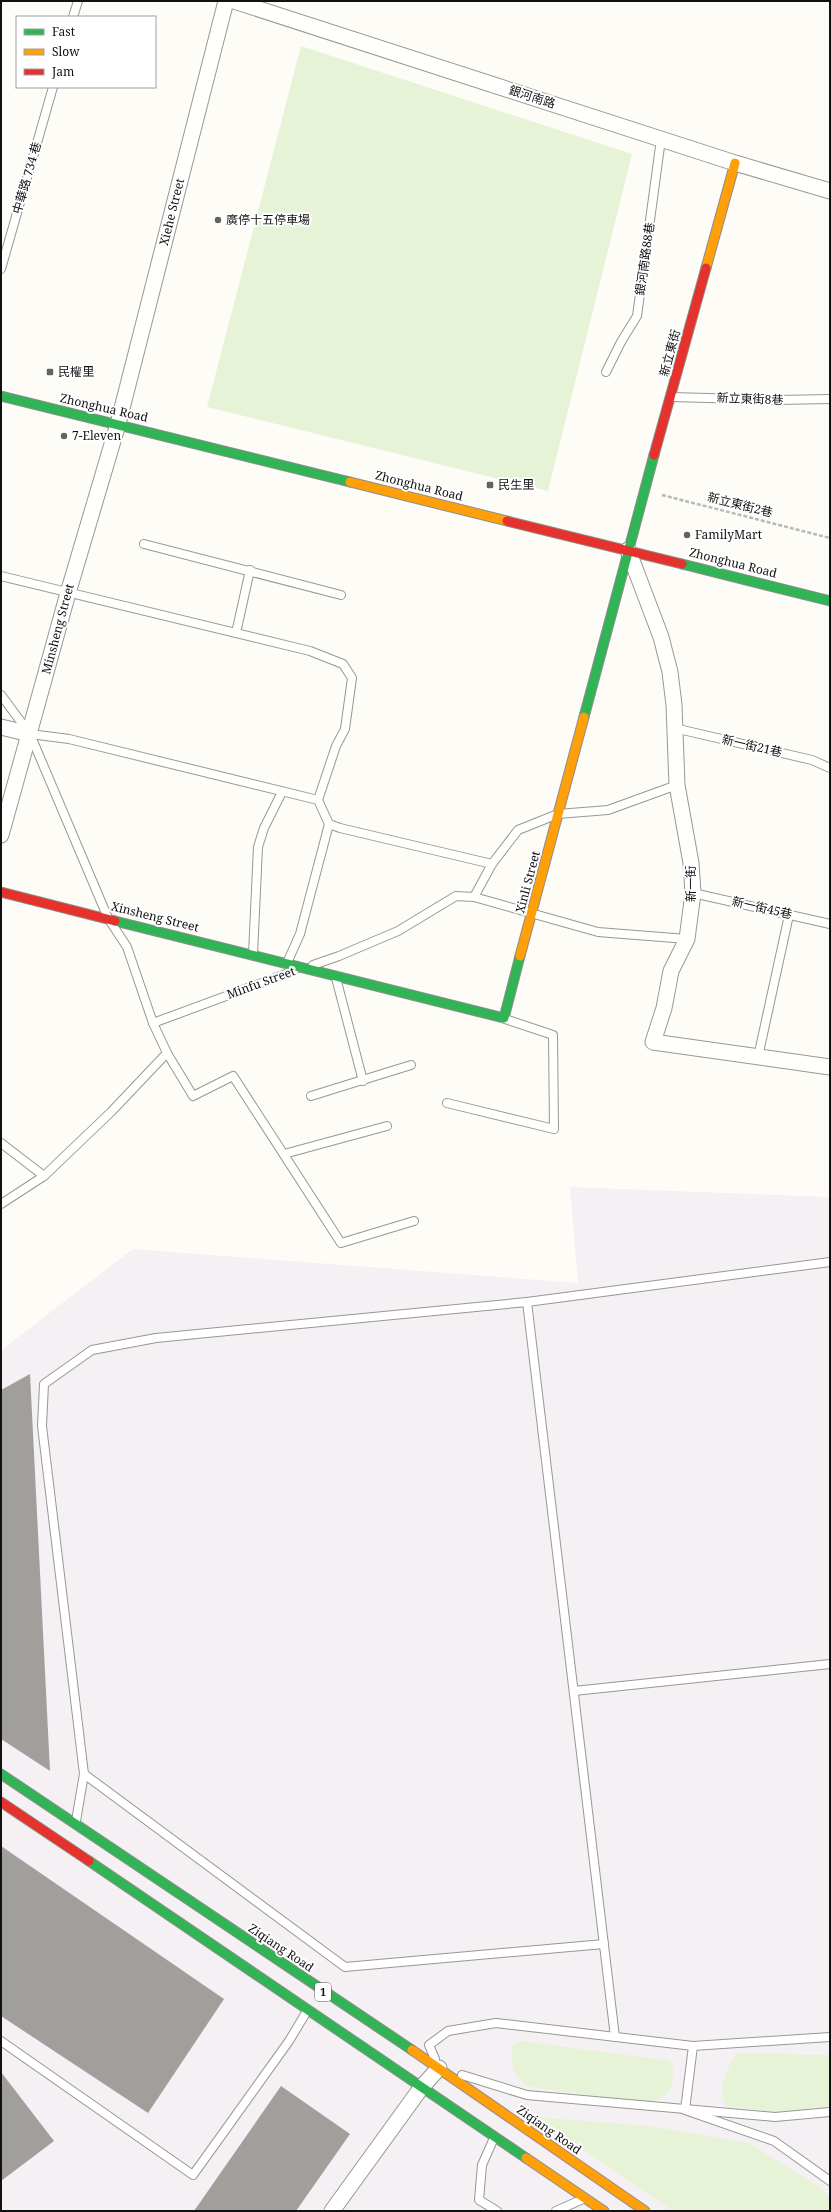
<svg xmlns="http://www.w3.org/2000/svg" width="831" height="2212" viewBox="0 0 831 2212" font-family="'Noto Serif','Noto Sans TC',serif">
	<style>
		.industrial { fill: #f5f0f3 }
		.green { fill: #e7f3d7 }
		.building { fill: #a19f9c }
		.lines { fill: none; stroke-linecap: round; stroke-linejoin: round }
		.lane-casing { stroke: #979795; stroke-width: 10 }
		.street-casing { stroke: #979795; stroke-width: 17 }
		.fast-casing { stroke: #8e8d8b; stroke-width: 11 }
		.slow-casing { stroke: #8e8d8b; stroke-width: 11 }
		.jam-casing { stroke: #8e8d8b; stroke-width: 11 }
		.path { stroke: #b9b9b8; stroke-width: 2.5; stroke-dasharray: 4 2; stroke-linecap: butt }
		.lane { stroke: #fffffe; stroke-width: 8 }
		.street { stroke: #fffffe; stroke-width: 15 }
		.fast { stroke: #30b455; stroke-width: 9 }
		.slow { stroke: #ff9f0a; stroke-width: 9 }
		.jam { stroke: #e5322d; stroke-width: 9 }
		.poi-dot { fill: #646362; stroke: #fff; stroke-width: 1.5 }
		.labels { text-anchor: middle; stroke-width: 4; stroke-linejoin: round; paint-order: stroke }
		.shield { fill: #fff; stroke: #585858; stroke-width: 1 }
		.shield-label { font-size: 11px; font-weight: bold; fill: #111 }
		.street-label { font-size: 12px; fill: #111; stroke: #fff }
		.poi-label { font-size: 12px; fill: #111; stroke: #fff; text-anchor: start }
	</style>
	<rect width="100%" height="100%" fill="#fdfcf7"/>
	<polygon class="industrial" points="570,1187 830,1197 830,2211 5,2211 1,2205 1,1350 133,1249 578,1283"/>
	<g class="green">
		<polygon points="301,46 632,154 548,491 207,407"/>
		<path d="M 521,2041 L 670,2061 C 677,2072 674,2089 663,2097 C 656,2102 646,2101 638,2102 L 531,2087 C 512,2076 510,2068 512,2046 Z"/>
		<path d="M 737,2053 L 830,2055 L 830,2106 L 779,2112 L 726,2106 C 716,2090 727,2067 737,2053 Z"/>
		<polygon points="535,2117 647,2126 749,2143 820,2187 830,2199 830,2211 673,2211"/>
	</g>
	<g class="building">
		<polygon points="30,1374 50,1771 1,1739 1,1390"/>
		<polygon points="1,1846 224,1999 148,2113 1,2016"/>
		<polygon points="1,2072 54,2141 1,2181"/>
		<polygon points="281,2086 350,2134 296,2211 194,2211"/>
	</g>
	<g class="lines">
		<g class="lane-casing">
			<g id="lane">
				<polyline points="73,17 78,1"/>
				<polyline points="1,269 53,87"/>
				<polyline points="606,372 621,342 637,316 661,139"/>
				<polyline points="671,397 778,400 830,399"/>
				<polyline points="144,544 341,595"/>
				<polyline points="1,576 310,651 343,664 352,678 345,729 336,746 318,800"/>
				<polyline points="236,633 250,570"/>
				<polyline points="1,695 30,734 108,918 127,947 153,1023 294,971"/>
				<polyline points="674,728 812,760 830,768"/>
				<polyline points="30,734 69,739 318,800 329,824 340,828 492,864"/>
				<polyline points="693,893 830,924"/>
				<polyline points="474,897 598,932 687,939"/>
				<polyline points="253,954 258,847 264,828 282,792"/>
				<polyline points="287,963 300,934 329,824"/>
				<polyline points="313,965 339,956 398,931 456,896 474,897 492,864 518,830 558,814 608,810 677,785"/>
				<polyline points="336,978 363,1081"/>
				<polyline points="167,1053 193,1096 233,1076 341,1243 414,1221"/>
				<polyline points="758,1057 789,915"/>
				<polyline points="311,1096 411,1065"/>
				<polyline points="447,1103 554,1129 553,1035 505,1019"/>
				<polyline points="1,1143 44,1176"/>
				<polyline points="284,1154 387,1126"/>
				<polyline points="1,1204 44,1176 111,1112 167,1053 153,1023"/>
				<polyline points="574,1691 830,1664"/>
				<polyline points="84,1774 345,1967 604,1944"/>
				<polyline points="76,1821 84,1774 42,1426 44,1384 92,1350 156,1338 527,1302"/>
				<polyline points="615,2037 527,1302 830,1262"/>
				<polyline points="1,2041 193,2175 289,2041 307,2011"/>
				<polyline points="693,2046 685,2110 774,2141 830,2181"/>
				<polyline points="435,2059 429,2045 448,2031 496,2023 693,2046 830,2037"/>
				<polyline points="462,2075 527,2095 775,2117 830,2112"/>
				<polyline points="494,2138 482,2165 479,2200 497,2211"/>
				<polyline points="556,2211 583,2199"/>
			</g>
		</g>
		<g class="street-casing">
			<g id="street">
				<polyline points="234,1 735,163 830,191"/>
				<polyline points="628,550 661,637 670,672 674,705 677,785 691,863 693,893 687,939 671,971 664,1008 653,1042 830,1067"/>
				<polyline points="1,727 30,734"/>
				<polyline points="1,835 68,593 118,424 226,1"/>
				<polyline points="332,2211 421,2088 439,2068"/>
			</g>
		</g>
		<g class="fast-casing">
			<g id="fast">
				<polyline points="1,396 350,482"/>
				<polyline points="682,564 830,601"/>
				<polyline points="584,717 654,455"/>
				<polyline points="115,921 504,1018 520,956"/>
				<polyline points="1,1774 412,2050"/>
				<polyline points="89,1861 526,2158"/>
			</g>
		</g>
		<g class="slow-casing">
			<g id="slow">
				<polyline points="706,268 735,163"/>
				<polyline points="350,482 507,521"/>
				<polyline points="520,956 584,717"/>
				<polyline points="412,2050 645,2211"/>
				<polyline points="526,2158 604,2211"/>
			</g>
		</g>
		<g class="jam-casing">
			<g id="jam">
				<polyline points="654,455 706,268"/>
				<polyline points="507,521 682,564"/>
				<polyline points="1,892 115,921"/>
				<polyline points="1,1802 89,1861"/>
			</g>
		</g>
		<polyline class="path" points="662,495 830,538"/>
		<use href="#lane" class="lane"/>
		<use href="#street" class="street"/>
		<use href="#fast" class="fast"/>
		<use href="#slow" class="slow"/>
		<use href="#jam" class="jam"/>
	</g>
	<g class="poi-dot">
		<circle cx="218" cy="220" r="4"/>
		<rect x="46" y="368" width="8" height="8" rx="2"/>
		<circle cx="64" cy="436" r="4"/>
		<rect x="486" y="481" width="8" height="8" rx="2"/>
		<circle cx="687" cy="535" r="4"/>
	</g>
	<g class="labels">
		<rect class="shield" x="315" y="1983" width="16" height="18" rx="3"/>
		<g class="shield-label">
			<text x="323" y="1996">1</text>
		</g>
		<g class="street-label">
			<text transform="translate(532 97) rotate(18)" y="4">銀河南路</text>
			<text transform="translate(27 178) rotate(-74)" y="4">中華路 734 巷</text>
			<text transform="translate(172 212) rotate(-76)" y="4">Xiehe Street</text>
			<text transform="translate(645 259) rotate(-82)" y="4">銀河南路88巷</text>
			<text transform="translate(670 353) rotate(-75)" y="4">新立東街</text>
			<text transform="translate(750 399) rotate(2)" y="4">新立東街8巷</text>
			<text transform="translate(104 408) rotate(13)" y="4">Zhonghua Road</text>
			<text transform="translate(419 486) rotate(14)" y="4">Zhonghua Road</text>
			<text transform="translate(740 505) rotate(14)" y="4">新立東街2巷</text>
			<text transform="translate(733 563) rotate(14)" y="4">Zhonghua Road</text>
			<text transform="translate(58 629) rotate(-75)" y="4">Minsheng Street</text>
			<text transform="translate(752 746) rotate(13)" y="4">新一街21巷</text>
			<text transform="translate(528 882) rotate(-75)" y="4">Xinli Street</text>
			<text transform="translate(691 884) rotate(-90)" y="4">新一街</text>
			<text transform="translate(762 908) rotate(13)" y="4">新一街45巷</text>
			<text transform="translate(155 917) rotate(14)" y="4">Xinsheng Street</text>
			<text transform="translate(261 983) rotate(-20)" y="4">Minfu Street</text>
			<text transform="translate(281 1948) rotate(34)" y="4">Ziqiang Road</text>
			<text transform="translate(549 2130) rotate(35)" y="4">Ziqiang Road</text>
		</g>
		<g class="poi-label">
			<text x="226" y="224">廣停十五停車場</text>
			<text x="58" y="376">民權里</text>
			<text x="72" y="440">7-Eleven</text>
			<text x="498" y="489">民生里</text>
			<text x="695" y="539">FamilyMart</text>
		</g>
	</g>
	<rect width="831" height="2212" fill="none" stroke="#111111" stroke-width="4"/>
	<rect x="16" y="16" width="140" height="72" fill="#ffffff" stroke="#a0a0a0"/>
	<rect x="24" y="29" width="20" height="6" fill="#30b455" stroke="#a0a0a0"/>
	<text x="52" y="36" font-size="12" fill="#111111">Fast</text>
	<rect x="24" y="49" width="20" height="6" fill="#ff9f0a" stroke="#a0a0a0"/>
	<text x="52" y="56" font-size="12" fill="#111111">Slow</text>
	<rect x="24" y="69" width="20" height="6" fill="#e5322d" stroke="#a0a0a0"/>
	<text x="52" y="76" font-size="12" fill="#111111">Jam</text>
</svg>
